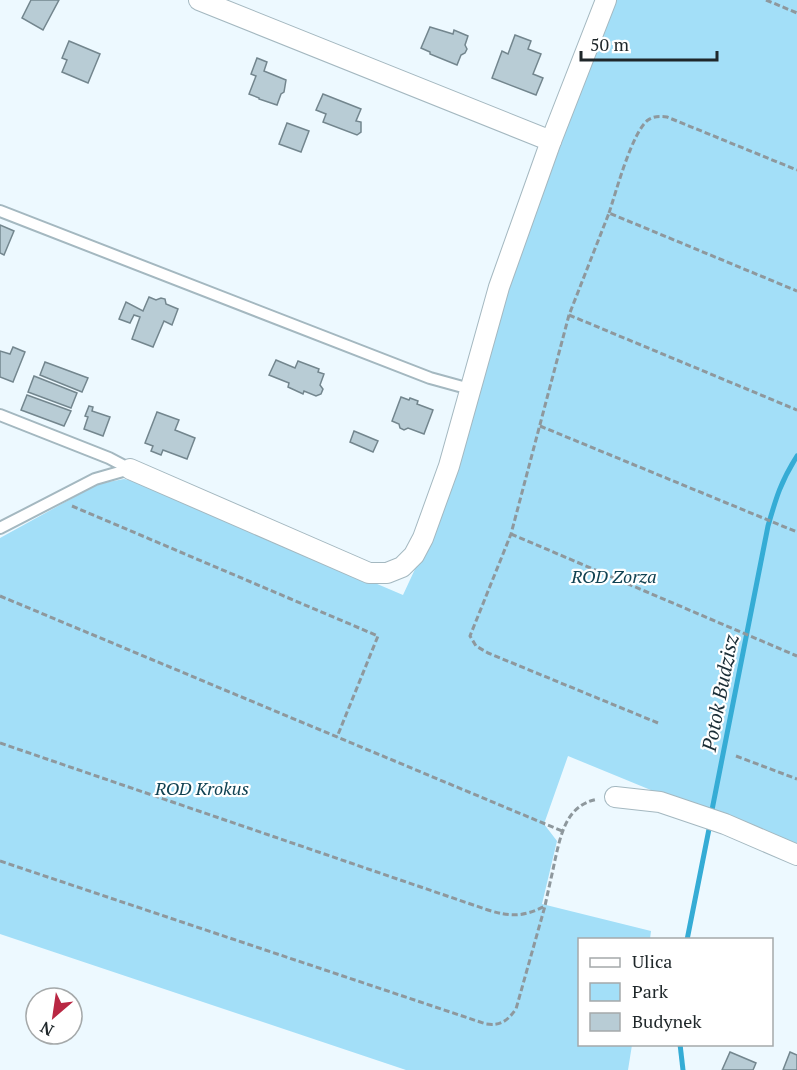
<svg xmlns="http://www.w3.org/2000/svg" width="797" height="1070" viewBox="0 0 797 1070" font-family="'PT Serif',serif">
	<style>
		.green { fill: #a3dff8 }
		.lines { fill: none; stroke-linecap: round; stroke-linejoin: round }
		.stream { stroke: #35acd5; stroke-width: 5 }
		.building { fill: #b8ccd5; stroke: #73868e; stroke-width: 1.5 }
		.service-casing { stroke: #a4b8c0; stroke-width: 14 }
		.minor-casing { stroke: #a4b8c0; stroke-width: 22 }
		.path { stroke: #8e989d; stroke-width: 3; stroke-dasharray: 6 3; stroke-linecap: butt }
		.service { stroke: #fff; stroke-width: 10 }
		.minor { stroke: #fff; stroke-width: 20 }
		.labels { text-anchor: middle; stroke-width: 4.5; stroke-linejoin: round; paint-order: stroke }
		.park-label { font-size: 18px; font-style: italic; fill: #104253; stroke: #fff }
		.water-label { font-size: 20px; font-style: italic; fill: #1a2d36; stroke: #fff }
	</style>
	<rect width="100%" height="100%" fill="#edf9ff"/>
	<polygon class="green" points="616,0 797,0 797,850 568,756 544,824 557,841 542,904 651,931 650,939 580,940 580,1044 632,1045 628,1070 406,1070 0,934 0,538 98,484 124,479 138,482 403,595 447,500 507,292 609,13"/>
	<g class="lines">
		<g class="stream">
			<path d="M 711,815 L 768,526 C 776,498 781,481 797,456"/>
			<polyline points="687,940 710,824"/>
			<polyline points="680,1044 683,1070"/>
		</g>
	</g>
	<g class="building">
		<polygon points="31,0 59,0 43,30 22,18"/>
		<polygon points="430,27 453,34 454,30 468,36 465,45 467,49 465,53 461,55 457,65 430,54 430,52 421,48"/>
		<polygon points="515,35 531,41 528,49 541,54 533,74 543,78 536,95 492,78 502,51 508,54"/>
		<polygon points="69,41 100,54 88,83 62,72 67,60 62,58"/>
		<polygon points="257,58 267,62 264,71 286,80 284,92 281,94 277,105 259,99 259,98 249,94 256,76 251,74"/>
		<polygon points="323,94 361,109 356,121 361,122 361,132 357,135 323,122 326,114 316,110"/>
		<polygon points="287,123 309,131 301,152 279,144"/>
		<polygon points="0,225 14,231 4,255 0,253"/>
		<polygon points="149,297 156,300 161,298 165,299 166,304 178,309 172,325 164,321 153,347 132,339 140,317 134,315 130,323 119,319 126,302 143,311"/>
		<polygon points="13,347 25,352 13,382 0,377 0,351 10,354"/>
		<polygon points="276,360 295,368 298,361 319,369 318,372 324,374 320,385 323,389 321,394 316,396 304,391 303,394 288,387 289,383 269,375"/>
		<polygon points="45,362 88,378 82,392 40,375"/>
		<polygon points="34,376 77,393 71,408 28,392"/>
		<polygon points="27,395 71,411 64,426 21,410"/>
		<polygon points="401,397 409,400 410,398 418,401 417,404 433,410 424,434 408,428 404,430 400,428 399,424 392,421"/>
		<polygon points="89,406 93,407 92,411 110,417 103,436 84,429 88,417 85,416"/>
		<polygon points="157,412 179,420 175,430 195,438 187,459 163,450 161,455 151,451 153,446 145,443"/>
		<polygon points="354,431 378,441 373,452 350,442"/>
		<polygon points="730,1052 756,1063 753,1070 722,1070"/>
		<polygon points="790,1052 797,1055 797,1070 783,1070"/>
	</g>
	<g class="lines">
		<g class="service-casing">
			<g id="service">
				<polyline points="0,211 430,378 470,389"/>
				<polyline points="0,415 109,458 130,469"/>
				<polyline points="0,528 95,479 130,469"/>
			</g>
		</g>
		<g class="minor-casing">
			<g id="minor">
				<polyline points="199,0 551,141"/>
				<polyline points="130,469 369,573 387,573 402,567 414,555 423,538 449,466 499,287 551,141 606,0"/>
				<polyline points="615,797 660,802 725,824 797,855"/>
			</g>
		</g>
		<g class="path">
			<polyline points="766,0 797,13"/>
			<path d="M 609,213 C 616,192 632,132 648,120 C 654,116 660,116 667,117 L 797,170"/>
			<polyline points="569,315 797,410"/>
			<polyline points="540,426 797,532"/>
			<polyline points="72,506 378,636 337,737"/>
			<polyline points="511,534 797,656"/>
			<polyline points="0,596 562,831"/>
			<polyline points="658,723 488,653 476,646 470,636 511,534 569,315 609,213 797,291"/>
			<path d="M 0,743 L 488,910 C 510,917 524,917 545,906 C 548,891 552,875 555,860 C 561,834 566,805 598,799"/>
			<polyline points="736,756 797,779"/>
			<path d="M 0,861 L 486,1024 C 501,1026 507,1021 516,1009 L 545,906"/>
		</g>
		<use href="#service" class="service"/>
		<use href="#minor" class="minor"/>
	</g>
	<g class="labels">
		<g class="park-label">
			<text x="614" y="583">ROD Zorza</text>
			<text x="202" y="795">ROD Krokus</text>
		</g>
		<g class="water-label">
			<text transform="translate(720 693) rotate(-79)" y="7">Potok Budzisz</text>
		</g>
	</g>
	<rect x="578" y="938" width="195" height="108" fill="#ffffff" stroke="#a5a9aa" stroke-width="1.5"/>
	<rect x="590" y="958" width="30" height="9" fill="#ffffff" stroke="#a5a9aa" stroke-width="1.5"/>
	<text x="632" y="968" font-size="18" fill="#1f272a">Ulica</text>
	<rect x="590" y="983" width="30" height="18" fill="#a3dff8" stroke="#a5a9aa" stroke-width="1.5"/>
	<text x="632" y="998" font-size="18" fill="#1f272a">Park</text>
	<rect x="590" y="1013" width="30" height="18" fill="#b8ccd5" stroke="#a5a9aa" stroke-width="1.5"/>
	<text x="632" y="1028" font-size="18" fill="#1f272a">Budynek</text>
	<g transform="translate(54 1016) rotate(209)"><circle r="28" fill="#ffffff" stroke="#a5a9aa" stroke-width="1.5"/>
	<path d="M0-4.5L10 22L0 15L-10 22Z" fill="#b92743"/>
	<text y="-9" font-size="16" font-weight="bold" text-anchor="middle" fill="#1f272a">N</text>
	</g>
	<path d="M581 51v9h136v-9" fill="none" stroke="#1f272a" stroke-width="3"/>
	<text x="590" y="51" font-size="18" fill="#1f272a" stroke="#ffffff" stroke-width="4.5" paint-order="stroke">50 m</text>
</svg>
